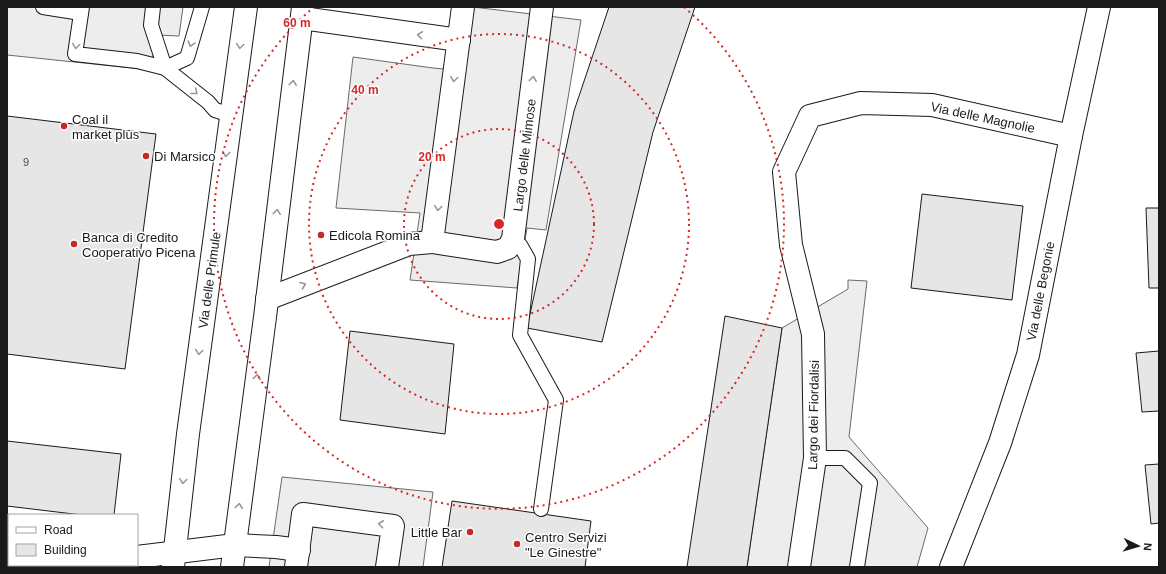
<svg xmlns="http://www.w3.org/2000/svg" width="1166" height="574" viewBox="0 0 1166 574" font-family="Arial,sans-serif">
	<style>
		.built { fill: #ededed; stroke: #6a6a6a }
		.building { fill: #e6e6e6; stroke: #1a1a1a }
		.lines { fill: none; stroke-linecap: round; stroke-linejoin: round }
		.service-casing { stroke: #1a1a1a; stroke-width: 16 }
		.minor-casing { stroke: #1a1a1a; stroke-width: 24 }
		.secondary-casing { stroke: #1a1a1a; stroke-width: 24 }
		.service { stroke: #fff; stroke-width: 14 }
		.minor { stroke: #fff; stroke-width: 22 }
		.secondary { stroke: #fff; stroke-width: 22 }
		.oneway { stroke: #989898 }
		.ring { fill: none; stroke: #d62828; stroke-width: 2; stroke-dasharray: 2 4 }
		.poi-dot { fill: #c62828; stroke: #fff; stroke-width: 1.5 }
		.labels { text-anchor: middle; stroke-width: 3; stroke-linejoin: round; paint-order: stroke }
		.number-label { font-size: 11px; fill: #4d4d4d }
		.street-label { font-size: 13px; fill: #1a1a1a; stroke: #fff }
		.poi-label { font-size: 13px; fill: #1a1a1a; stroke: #fff; text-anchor: start }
		.centre { fill: #d62828; stroke: #fff; stroke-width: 2 }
		.ring-label { font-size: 12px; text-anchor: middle; font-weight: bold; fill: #d62828; stroke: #fff; stroke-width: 3; stroke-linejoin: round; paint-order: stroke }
	</style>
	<rect width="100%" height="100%" fill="#fff"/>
	<g class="built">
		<polygon points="7,7 183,7 179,36 156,35 151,70 7,55"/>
		<polygon points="473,7 581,20 546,230 527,228 517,288 410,280 420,213 336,208 353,57 433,68 465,71"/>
		<polygon points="848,280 867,281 849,437 928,528 917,567 747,567 782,328 848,289"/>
		<polygon points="282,477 433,492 423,567 269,567"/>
	</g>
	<g class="building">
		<polygon points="609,7 695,7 653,132 602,342 527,328 574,111"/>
		<polygon points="7,116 156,134 125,369 7,354"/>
		<polygon points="922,194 1023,206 1012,300 911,288"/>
		<polygon points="1146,208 1159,208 1159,288 1149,288"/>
		<polygon points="725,316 782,328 747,567 687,567"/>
		<polygon points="350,331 454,344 445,434 340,420"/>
		<polygon points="1159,351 1159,411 1142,412 1136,353"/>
		<polygon points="7,441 121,454 114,515 82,515 7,506"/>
		<polygon points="1159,464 1159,523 1151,524 1145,465"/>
		<polygon points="452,501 591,521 585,567 442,567"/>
	</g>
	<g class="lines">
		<g class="service-casing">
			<g id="service">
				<polyline points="43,7 81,13"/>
				<polyline points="82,7 75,54 137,61 165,68 208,102 215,110 231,115"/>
				<polyline points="153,7 151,25 165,68"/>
				<polyline points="165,68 187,58 202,7"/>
				<polyline points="513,239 520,245 528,259 520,335 556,400 541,509"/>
				<polyline points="815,458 845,458 870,483 857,567"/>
			</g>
		</g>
		<g class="minor-casing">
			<g id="minor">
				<polyline points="463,7 432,242 497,252 508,248 513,239 542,7"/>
				<polyline points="302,18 459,40"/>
				<polyline points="267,299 409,244 432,242"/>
				<polyline points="7,544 9,545"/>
				<polyline points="137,557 235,545 276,547 299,550"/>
				<polyline points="296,567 303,514 393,526 387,567"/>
				<polyline points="799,567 815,458 813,334 791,245 784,172 810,116 861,103 932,105 1071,136"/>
				<polyline points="951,567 1000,443 1028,355 1071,136 1099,7"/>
			</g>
		</g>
		<g class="secondary-casing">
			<g id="secondary">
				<polyline points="173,567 188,434 246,7"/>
				<polyline points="232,567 265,317 303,7"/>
			</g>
		</g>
		<use href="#service" class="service"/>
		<use href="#minor" class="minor"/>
		<use href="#secondary" class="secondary"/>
	</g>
	<defs><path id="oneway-chevron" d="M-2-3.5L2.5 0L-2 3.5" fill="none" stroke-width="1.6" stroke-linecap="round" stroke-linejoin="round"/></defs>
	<g class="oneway">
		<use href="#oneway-chevron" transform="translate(420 35) rotate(-172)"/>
		<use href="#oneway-chevron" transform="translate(191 44) rotate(106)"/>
		<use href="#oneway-chevron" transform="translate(76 46) rotate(98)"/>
		<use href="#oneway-chevron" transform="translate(240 46) rotate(98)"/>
		<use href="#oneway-chevron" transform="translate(454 79) rotate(97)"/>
		<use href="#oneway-chevron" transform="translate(533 79) rotate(-83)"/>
		<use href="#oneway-chevron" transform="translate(293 83) rotate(-83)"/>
		<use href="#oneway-chevron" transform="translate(195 92) rotate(39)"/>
		<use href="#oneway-chevron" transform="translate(226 154) rotate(98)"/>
		<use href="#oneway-chevron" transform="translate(438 208) rotate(97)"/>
		<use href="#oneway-chevron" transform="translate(277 212) rotate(-83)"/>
		<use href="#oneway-chevron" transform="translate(303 285) rotate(-21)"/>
		<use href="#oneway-chevron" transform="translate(199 352) rotate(98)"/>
		<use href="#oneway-chevron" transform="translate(257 377) rotate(-82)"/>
		<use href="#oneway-chevron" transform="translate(183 481) rotate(97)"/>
		<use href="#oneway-chevron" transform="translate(239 506) rotate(-83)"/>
		<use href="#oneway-chevron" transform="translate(381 524) rotate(-173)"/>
	</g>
	<g class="ring">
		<circle cx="499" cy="224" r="95"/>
		<circle cx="499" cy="224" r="190"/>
		<path d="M684 7A285 285 0 1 1 314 7"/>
	</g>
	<g class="poi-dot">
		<circle cx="64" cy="126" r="4"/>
		<circle cx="146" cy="156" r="4"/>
		<circle cx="321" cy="235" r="4"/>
		<circle cx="74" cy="244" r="4"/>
		<circle cx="470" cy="532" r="4"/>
		<circle cx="517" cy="544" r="4"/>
	</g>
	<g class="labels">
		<g class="number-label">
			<text x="26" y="166">9</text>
		</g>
		<g class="street-label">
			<text transform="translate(983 117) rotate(12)" y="5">Via delle Magnolie</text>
			<text transform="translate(524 155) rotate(-83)" y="5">Largo delle Mimose</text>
			<text transform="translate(209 280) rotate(-82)" y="5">Via delle Primule</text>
			<text transform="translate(1040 291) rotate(-79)" y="5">Via delle Begonie</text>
			<text transform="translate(813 415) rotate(-89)" y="5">Largo dei Fiordalisi</text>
		</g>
		<g class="poi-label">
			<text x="72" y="124">Coal il<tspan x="72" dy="15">market plus</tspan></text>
			<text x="154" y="161">Di Marsico</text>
			<text x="329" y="240">Edicola Romina</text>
			<text x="82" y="242">Banca di Credito<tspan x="82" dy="15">Cooperativo Picena</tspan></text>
			<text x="462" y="537" text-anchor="end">Little Bar</text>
			<text x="525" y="542">Centro Servizi<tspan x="525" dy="15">"Le Ginestre"</tspan></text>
		</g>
	</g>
	<circle cx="499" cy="224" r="6" class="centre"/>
	<g class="ring-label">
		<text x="297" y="27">60 m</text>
		<text x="365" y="94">40 m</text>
		<text x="432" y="161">20 m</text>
	</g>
	<rect width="1166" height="574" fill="none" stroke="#1a1a1a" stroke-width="16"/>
	<rect x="8" y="514" width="130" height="52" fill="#ffffff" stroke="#a3a3a3"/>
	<rect x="16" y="527" width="20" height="6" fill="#ffffff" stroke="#a3a3a3"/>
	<text x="44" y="534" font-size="12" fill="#1a1a1a">Road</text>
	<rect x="16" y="544" width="20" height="12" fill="#e6e6e6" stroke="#a3a3a3"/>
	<text x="44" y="554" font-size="12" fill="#1a1a1a">Building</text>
	<g transform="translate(1138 546) rotate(95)" stroke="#ffffff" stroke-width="3" paint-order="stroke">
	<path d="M0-3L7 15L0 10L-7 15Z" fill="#1a1a1a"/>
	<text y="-6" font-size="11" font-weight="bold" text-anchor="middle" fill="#1a1a1a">N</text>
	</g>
</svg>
